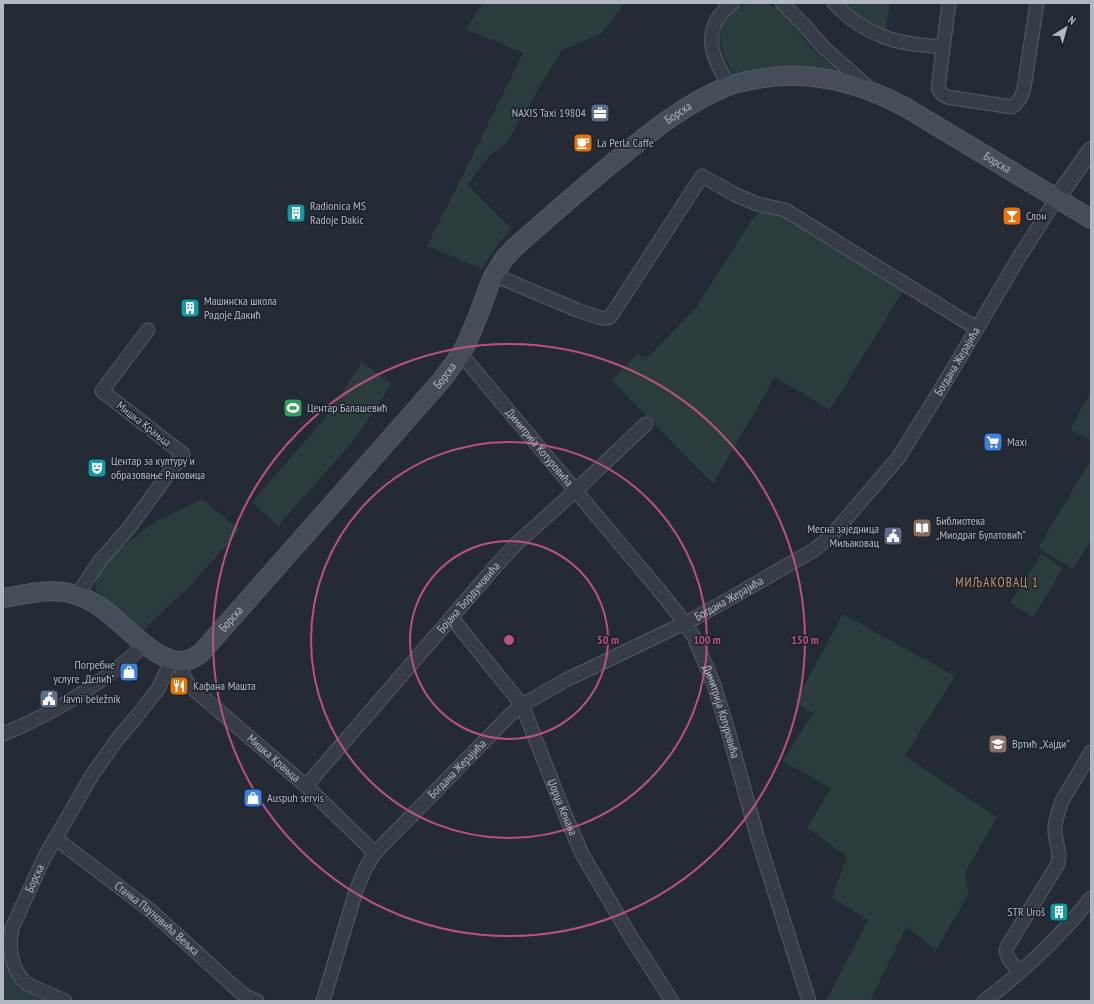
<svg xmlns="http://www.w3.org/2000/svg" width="1094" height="1004" viewBox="0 0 1094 1004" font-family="'PT Sans Narrow',sans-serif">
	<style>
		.green { fill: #2b3c3c }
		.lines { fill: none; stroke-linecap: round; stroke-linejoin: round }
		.minor-casing { stroke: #545b64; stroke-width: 15 }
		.tertiary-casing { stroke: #545b64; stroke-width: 18 }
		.secondary-casing { stroke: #545b64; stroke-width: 20 }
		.minor { stroke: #373d46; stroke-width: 13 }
		.tertiary { stroke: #373d46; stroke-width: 16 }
		.secondary { stroke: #454d59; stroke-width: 18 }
		.ring { fill: none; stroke: #bc507f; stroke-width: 2 }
		.labels { text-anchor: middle; stroke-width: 3; stroke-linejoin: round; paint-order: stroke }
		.poi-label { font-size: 12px; fill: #b1b8c2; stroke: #1c222b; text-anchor: start }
		.street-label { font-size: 12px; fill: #b1b8c2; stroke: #1c222b }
		.neighbourhood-label { font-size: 13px; letter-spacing: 1px; fill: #c5916a; stroke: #1c222b }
		.centre { fill: #bc507f; stroke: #1c222b; stroke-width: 2 }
		.ring-label { font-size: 12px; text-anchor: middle; font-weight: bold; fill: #bc507f; stroke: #1c222b; stroke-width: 3; stroke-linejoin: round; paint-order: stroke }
	</style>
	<rect width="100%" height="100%" fill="#242b35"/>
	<g class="green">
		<path d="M 483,3 L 625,3 L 602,33 L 561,51 L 506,143 L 490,155 L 468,185 L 512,229 C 499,241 491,254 482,269 L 427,246 L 461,179 L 523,53 L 466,29 Z"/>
		<path d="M 754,3 C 784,3 792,23 807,43 C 815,53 825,61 835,68 L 833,70 C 812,66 790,65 768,67 C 756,68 744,71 732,73 C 728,63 722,54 721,43 C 717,22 734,5 754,3 Z"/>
		<polygon points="846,3 890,3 886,30 860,16"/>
		<polygon points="761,212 773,212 903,291 830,410 775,377 713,484 612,381 637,354 647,358 696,308 752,219"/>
		<polygon points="362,362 392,384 355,439 278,526 252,502 325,418"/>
		<polygon points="1091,392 1091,441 1070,429"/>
		<polygon points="1089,463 1091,464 1091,540 1073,569 1038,548"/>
		<polygon points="202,499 240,530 189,587 143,630 99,594 95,587 98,574 114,554 155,522"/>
		<polygon points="1041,554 1063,568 1033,617 1010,603"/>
		<polygon points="843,614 955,676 905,756 997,817 965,873 968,895 936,950 906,927 870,1001 826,1001 868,920 832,897 847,856 807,828 831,788 783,761 813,713 795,702"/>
		<path d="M 3,950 C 6,966 9,982 24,991 C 31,996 40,998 48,1001 L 3,1001 Z"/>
	</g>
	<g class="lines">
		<g class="minor-casing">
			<g id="minor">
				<polyline points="782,3 804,25 823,47 869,88"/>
				<path d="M 834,3 C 847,17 864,29 882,36 C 901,44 923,45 943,47"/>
				<path d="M 949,3 L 941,65 L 938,88 L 942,94 L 947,97 L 1012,107 C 1019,102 1022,97 1024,88 L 1037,3"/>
				<path d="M 729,86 C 724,76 717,65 714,55 C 707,34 715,15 733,3"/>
				<polyline points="494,275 577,310 601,318 608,318 611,316 702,176 736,195 757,204 785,210 976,328"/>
				<path id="s1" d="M 461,354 L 658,589 L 678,614 L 694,637 L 714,685 L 727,727 L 758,839 L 809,1001"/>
				<polyline points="77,595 100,561 128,529 183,454 102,391 148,330"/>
				<path id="s2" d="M 451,617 L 522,705 L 566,817 L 582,854 L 631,937 L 672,1001"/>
				<path id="s3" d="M 179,661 L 184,677 L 190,686 L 306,786 L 375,853"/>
				<path d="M 3,734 C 53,714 107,681 145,644"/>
				<path id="s4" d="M 306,786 L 495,567 L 515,545 L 575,491 L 646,424"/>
				<path id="s5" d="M 55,838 L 151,911 L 239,991 L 247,997 L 257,1001"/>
				<path d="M 1020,971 C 1013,964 1004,958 1007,947 L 1058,864 L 1059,855 L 1055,833 L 1055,825 L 1058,813 L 1062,801 L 1091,752"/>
				<path id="s6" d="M 65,1001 L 27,984 C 11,971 8,946 12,928 L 44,858 L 92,775 L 119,737 L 137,716 L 158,689 L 172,660"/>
				<path id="s7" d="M 323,1001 L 356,891 L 365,869 L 375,853 L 509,716 L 522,705 L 566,680 L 695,618 L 729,599 L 814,550 L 831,536 L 899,457 L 947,379 L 1018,259 L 1057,198"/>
				<path d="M 984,1001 C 1023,972 1061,936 1091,898"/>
			</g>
		</g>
		<g class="tertiary-casing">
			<polyline id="tertiary" points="1057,198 1091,150"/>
		</g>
		<g class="secondary-casing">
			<g id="secondary">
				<path id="s8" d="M 3,598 C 28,594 50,587 76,595 C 85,598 95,603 103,609 C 124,624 152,658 178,661 C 186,662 194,658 201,653 L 441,381 L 461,354 L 468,340 L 478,316 L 491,281 L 494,275 L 504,259 L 514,248 C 549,217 584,186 620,157 C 653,130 688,102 728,86 C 737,82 748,81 757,79 C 809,69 860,83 905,107 L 1091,219"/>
			</g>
		</g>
		<use href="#minor" class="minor"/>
		<use href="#tertiary" class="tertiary"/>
		<use href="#secondary" class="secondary"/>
	</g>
	<g class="ring">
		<circle cx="509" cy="640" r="99"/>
		<circle cx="509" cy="640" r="198"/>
		<circle cx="509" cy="640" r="296"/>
	</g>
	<defs>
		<g id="office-square" transform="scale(1)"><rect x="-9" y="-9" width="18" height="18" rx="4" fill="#5c6f8a" stroke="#1c222b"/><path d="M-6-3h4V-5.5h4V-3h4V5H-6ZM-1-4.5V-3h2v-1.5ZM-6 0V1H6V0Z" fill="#fff"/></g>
		<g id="cafe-square" transform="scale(1)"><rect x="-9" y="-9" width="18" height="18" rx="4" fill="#e8710a" stroke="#1c222b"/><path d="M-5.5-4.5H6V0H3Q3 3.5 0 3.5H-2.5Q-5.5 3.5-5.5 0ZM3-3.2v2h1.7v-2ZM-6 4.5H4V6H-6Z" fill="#fff"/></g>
		<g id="building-square" transform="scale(1)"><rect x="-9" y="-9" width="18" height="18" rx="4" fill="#0f9aa8" stroke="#1c222b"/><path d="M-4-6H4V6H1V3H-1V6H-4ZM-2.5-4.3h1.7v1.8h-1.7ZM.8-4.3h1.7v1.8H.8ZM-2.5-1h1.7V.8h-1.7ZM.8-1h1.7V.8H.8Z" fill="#fff"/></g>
		<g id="bar-square" transform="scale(1)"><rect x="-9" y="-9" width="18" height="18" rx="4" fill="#e8710a" stroke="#1c222b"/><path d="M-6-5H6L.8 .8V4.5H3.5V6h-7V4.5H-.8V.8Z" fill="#fff"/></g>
		<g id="stadium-square" transform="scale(1)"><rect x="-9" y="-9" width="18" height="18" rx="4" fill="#2e9e5b" stroke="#1c222b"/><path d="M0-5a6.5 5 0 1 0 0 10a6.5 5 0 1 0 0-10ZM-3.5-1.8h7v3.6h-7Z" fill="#fff"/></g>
		<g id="supermarket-square" transform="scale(1)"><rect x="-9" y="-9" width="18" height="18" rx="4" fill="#3f7fe0" stroke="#1c222b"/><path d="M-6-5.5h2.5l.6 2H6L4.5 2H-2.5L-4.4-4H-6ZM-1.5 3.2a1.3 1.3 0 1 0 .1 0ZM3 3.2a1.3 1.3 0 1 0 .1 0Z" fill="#fff"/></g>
		<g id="theatre-square" transform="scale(1)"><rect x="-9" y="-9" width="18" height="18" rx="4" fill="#0f9aa8" stroke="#1c222b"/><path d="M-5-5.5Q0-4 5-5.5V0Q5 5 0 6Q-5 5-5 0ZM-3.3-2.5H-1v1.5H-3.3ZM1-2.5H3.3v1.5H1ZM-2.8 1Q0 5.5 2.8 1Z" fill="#fff"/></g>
		<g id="library-square" transform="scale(1)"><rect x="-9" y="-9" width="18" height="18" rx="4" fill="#8d6e63" stroke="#1c222b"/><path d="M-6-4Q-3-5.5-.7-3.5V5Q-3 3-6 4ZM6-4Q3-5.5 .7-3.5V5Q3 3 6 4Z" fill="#fff"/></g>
		<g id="civic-square" transform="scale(1)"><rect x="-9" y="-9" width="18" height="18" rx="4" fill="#5c6f8a" stroke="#1c222b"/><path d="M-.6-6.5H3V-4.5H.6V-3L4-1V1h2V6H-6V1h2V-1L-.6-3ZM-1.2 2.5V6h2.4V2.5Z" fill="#fff"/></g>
		<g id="shop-square" transform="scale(1)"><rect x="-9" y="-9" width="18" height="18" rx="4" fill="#3f7fe0" stroke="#1c222b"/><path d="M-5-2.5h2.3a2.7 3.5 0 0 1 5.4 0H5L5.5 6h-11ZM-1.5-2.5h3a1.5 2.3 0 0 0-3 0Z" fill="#fff"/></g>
		<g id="restaurant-square" transform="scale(1)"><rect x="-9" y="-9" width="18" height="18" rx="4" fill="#e8710a" stroke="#1c222b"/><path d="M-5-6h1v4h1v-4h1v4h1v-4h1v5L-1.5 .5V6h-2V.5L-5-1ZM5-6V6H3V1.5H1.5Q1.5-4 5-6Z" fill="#fff"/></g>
		<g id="school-square" transform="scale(1)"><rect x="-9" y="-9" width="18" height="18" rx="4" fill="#8d6e63" stroke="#1c222b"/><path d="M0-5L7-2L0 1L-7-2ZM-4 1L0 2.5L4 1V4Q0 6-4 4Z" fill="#fff"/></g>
	</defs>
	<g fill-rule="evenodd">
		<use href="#office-square" x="600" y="113"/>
		<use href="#cafe-square" x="583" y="143"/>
		<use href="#building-square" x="296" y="213"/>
		<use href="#bar-square" x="1012" y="216"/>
		<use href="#building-square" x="190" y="308"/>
		<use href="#stadium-square" x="293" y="408"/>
		<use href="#supermarket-square" x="993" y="442"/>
		<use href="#theatre-square" x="97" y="468"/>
		<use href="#library-square" x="922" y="528"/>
		<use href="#civic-square" x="893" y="536"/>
		<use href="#shop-square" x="129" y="672"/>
		<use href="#restaurant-square" x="179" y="686"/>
		<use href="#civic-square" x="49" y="699"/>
		<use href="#school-square" x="998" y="744"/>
		<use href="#shop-square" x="253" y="798"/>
		<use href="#building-square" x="1059" y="912"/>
	</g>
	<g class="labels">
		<g class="poi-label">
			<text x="586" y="117" text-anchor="end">NAXIS Taxi 19804</text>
			<text x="597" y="147">La Perla Caffe</text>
			<text x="310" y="210">Radionica MS<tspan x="310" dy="14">Radoje Dakic</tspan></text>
			<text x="1026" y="220">Слон</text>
			<text x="204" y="305">Машинска школа<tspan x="204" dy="14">Радоје Дакић</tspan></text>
			<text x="307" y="412">Центар Балашевић</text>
			<text x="1007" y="446">Maxi</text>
			<text x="111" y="465">Центар за културу и<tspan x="111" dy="14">образовање Раковица</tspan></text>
			<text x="936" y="525">Библиотека<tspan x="936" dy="14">„Миодраг Булатовић”</tspan></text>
			<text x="879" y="533" text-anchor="end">Месна заједница<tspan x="879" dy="14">Миљаковац</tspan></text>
			<text x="115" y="669" text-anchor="end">Погребне<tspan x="115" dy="14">услуге „Делић”</tspan></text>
			<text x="193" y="690">Кафана Машта</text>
			<text x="63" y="703">Javni beležnik</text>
			<text x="1012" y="748">Вртић „Хајди”</text>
			<text x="267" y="802">Auspuh servis</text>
			<text x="1045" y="916" text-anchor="end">STR Uroš</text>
		</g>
		<g class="street-label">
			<text dy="4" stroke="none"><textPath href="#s8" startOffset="950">Борска</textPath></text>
			<text dy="4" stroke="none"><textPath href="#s8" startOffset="1298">Борска</textPath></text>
			<text dy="4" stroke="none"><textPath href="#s7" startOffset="935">Богдана Жерајића</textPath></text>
			<text dy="4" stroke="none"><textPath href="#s8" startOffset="591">Борска</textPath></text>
			<text transform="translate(144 424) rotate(38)" y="4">Мишка Крањца</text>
			<text dy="4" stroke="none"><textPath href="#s1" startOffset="122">Димитрија Котуровића</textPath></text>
			<text dy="4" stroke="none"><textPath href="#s4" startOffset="249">Бојана Ђордумовића</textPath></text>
			<text dy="4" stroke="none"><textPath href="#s7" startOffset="599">Богдана Жерајића</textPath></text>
			<text dy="4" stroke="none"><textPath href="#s8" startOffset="267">Борска</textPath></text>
			<text dy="4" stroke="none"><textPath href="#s1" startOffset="446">Димитрија Котуровића</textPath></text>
			<text dy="4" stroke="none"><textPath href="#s3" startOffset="138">Мишка Крањца</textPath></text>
			<text dy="4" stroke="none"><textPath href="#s7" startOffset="275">Богдана Жерајића</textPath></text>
			<text dy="4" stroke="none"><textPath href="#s2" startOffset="223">Џорџа Кенана</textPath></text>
			<text dy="4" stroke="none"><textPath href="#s6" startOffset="157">Борска</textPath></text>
			<text dy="4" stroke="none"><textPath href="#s5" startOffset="130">Станка Пауновића Вељка</textPath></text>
		</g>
		<g class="neighbourhood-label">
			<text x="997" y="587">МИЉАКОВАЦ 1</text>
		</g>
	</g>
	<circle cx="509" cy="640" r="6" class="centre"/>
	<g class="ring-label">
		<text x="608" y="644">50 m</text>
		<text x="707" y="644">100 m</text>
		<text x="805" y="644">150 m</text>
	</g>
	<rect width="1094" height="1004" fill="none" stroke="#b1b8c2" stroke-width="8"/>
	<g transform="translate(1066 28) rotate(37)" stroke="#1c222b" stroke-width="3" paint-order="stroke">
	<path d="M0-3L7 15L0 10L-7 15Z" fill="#b1b8c2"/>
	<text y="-6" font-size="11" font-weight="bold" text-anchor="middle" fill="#b1b8c2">N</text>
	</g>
</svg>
